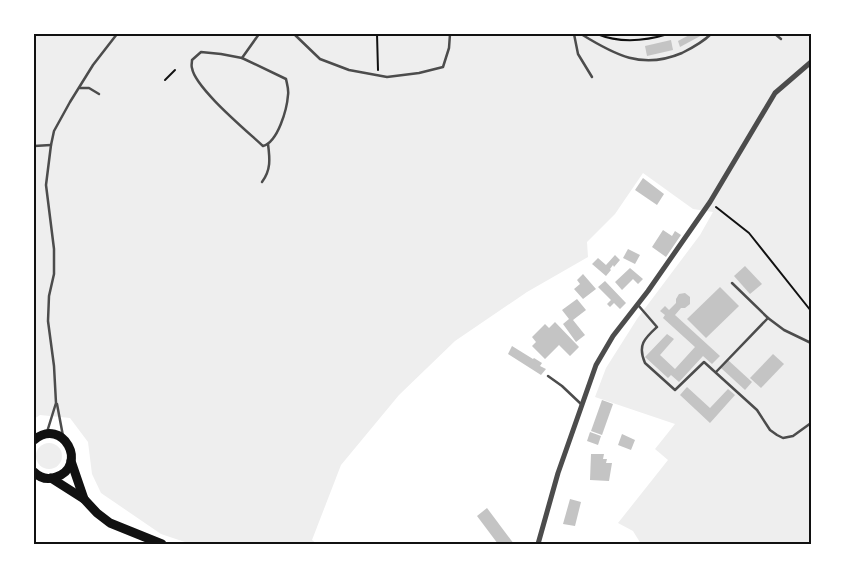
<svg xmlns="http://www.w3.org/2000/svg" width="845" height="578" viewBox="0 0 845 578" font-family="'Archivo Narrow',sans-serif">
	<style>
		.green { fill: #eee }
		.building { fill: #c4c4c4 }
		.lines { fill: none; stroke-linecap: round; stroke-linejoin: round }
		.path { stroke: #111; stroke-width: 2 }
		.service { stroke: #4c4c4c; stroke-width: 2.5 }
		.minor { stroke: #4c4c4c; stroke-width: 5 }
		.trunk { stroke: #111; stroke-width: 9 }
		.neatline { fill: none; stroke: #111; stroke-width: 2 }
	</style>
	<rect width="100%" height="100%" fill="#fff"/>
	<g class="green">
		<polygon points="34,34 811,34 811,544 641,544 633,531 618,523 668,460 655,449 675,424 595,397 606,368 637,319 700,235 713,212 693,209 643,173 615,214 587,242 588,257 527,292 455,341 399,395 341,465 312,540 317,544 191,544 161,534 101,493 92,474 88,442 70,418 40,415 34,419"/>
		<circle cx="49" cy="456" r="13"/>
	</g>
	<g class="building">
		<polygon points="691,34 704,34 680,47 678,41"/>
		<polygon points="671,40 673,50 647,56 645,46"/>
		<polygon points="643,178 664,194 657,205 635,190"/>
		<polygon points="663,230 672,236 675,231 681,235 666,257 652,247"/>
		<polygon points="628,249 640,255 635,264 623,258"/>
		<polygon points="615,255 620,260 614,267 613,265 610,269 611,270 606,276 592,264 598,258 606,265"/>
		<polygon points="745,266 762,284 750,294 734,276"/>
		<polygon points="630,268 643,279 638,284 633,279 622,290 615,282"/>
		<polygon points="583,274 596,289 583,299 574,289 580,284 577,280"/>
		<polygon points="605,281 626,303 620,309 614,303 610,307 607,304 611,300 598,287"/>
		<polygon points="720,287 739,306 706,338 687,319"/>
		<polygon points="685,293 690,297 690,304 685,308 681,308 675,315 720,356 712,364 703,356 679,382 671,375 668,378 645,357 667,334 674,339 660,355 675,369 695,347 663,318 665,315 660,311 665,306 669,310 676,303 676,299 679,294"/>
		<polygon points="577,299 586,310 573,320 585,335 576,342 563,324 569,319 562,310"/>
		<polygon points="555,322 579,347 570,356 559,345 545,359 532,346 536,342 532,337 545,324 549,328"/>
		<polygon points="512,346 533,359 534,358 542,363 540,366 546,369 541,375 508,354"/>
		<polygon points="773,354 784,364 761,388 750,378"/>
		<polygon points="728,360 752,382 745,390 721,368"/>
		<polygon points="687,387 710,408 728,389 735,395 710,423 680,395"/>
		<polygon points="602,400 613,404 602,435 591,431"/>
		<polygon points="590,432 601,436 598,445 587,441"/>
		<polygon points="622,434 635,440 631,450 618,445"/>
		<polygon points="591,454 604,454 603,459 607,459 606,463 612,463 609,481 590,480"/>
		<polygon points="570,499 581,502 575,526 563,524"/>
		<polygon points="487,508 514,544 498,544 477,516"/>
	</g>
	<g class="lines">
		<g class="path">
			<polyline points="377,34 378,70"/>
			<path d="M 597,34 C 619,43 645,41 668,34"/>
			<polyline points="165,80 175,70"/>
			<polyline points="716,207 749,233 811,311"/>
		</g>
		<g class="service">
			<polyline points="294,34 320,59 349,70 387,77 419,73 443,67 449,48 450,34"/>
			<polyline points="574,34 578,54 592,77"/>
			<path d="M 581,34 C 615,55 642,70 682,53 C 692,48 703,42 711,34"/>
			<polyline points="775,34 781,39"/>
			<path d="M 201,52 L 221,54 L 242,58 L 286,79 C 287,84 289,90 288,95 C 287,109 278,142 263,146 C 247,131 195,88 192,68 C 191,66 192,63 192,60 Z"/>
			<polyline points="242,58 259,34"/>
			<polyline points="80,88 89,88 99,94"/>
			<polyline points="34,146 51,145"/>
			<path d="M 262,182 C 271,170 270,159 268,144"/>
			<polyline points="732,283 768,318 784,330 811,343"/>
			<path d="M 638,305 L 657,327 C 645,338 637,345 645,363 L 675,390 L 704,362 L 757,410 L 770,430 L 777,435 L 783,438 L 793,436 L 811,423"/>
			<polyline points="716,372 768,318"/>
			<polyline points="548,376 562,386 581,404"/>
			<polyline points="57,404 63,436"/>
			<polyline points="47,432 56,403 54,366 48,321 49,296 54,274 54,249 46,185 51,145 54,131 70,102 93,65 117,34"/>
		</g>
		<polyline class="minor" points="538,544 558,473 596,365 613,336 648,291 710,202 775,93 811,62"/>
		<g class="trunk">
			<path d="M 34,440 C 63,416 89,466 56,477 C 48,480 40,478 34,472"/>
			<polyline points="71,461 84,499"/>
			<polyline points="51,478 84,499 97,513 110,523 162,544"/>
		</g>
	</g>
	<rect width="845" height="578" fill="none" stroke="#ffffff" stroke-width="70"/>
	<rect x="35" y="35" width="775" height="508" class="neatline"/>
</svg>
